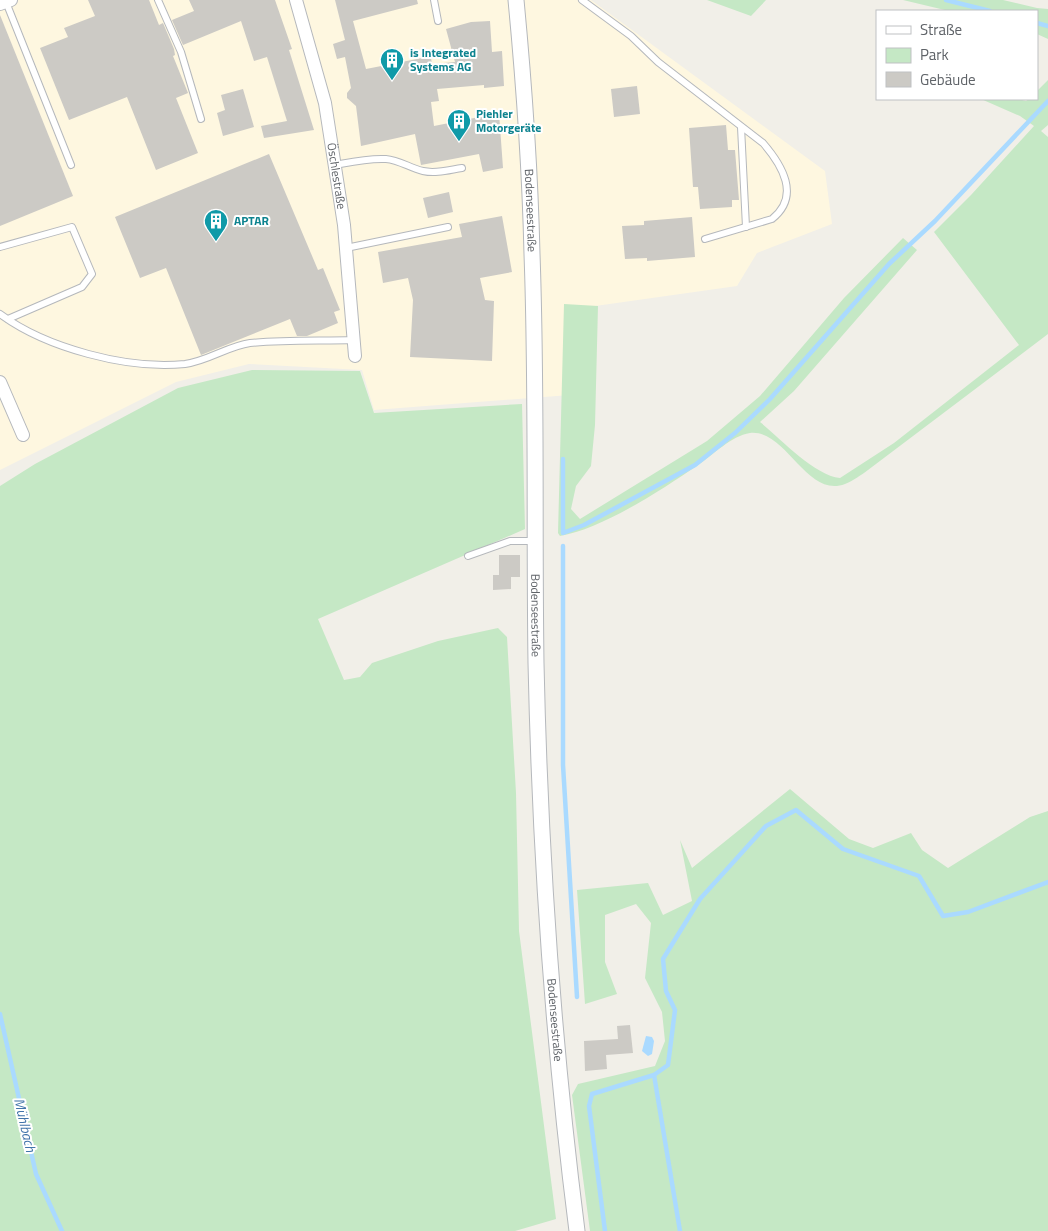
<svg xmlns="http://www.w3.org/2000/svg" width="1048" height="1231" viewBox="0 0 1048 1231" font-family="'Titillium Web',sans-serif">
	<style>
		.commercial { fill: #fef7e0 }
		.green { fill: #c5e8c5 }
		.water { fill: #aadaff }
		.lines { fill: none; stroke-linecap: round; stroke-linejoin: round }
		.stream { stroke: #aadaff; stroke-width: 4.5 }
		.building { fill: #cccac5 }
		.service-casing { stroke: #b5b8bc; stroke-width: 8 }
		.minor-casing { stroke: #b5b8bc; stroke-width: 14 }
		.tertiary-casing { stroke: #b5b8bc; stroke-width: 17 }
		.service { stroke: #fff; stroke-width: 6 }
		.minor { stroke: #fff; stroke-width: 12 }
		.tertiary { stroke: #fff; stroke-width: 15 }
		.labels { text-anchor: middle; stroke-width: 4; stroke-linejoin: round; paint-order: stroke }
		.culture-label { font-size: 12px; font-weight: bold; fill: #0d838f; stroke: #fff; text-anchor: start }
		.street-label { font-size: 12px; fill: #5f6368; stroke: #fff }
		.water-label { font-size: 14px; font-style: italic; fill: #4174aa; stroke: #fff }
	</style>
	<rect width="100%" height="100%" fill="#f1efe8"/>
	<polygon class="commercial" points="0,0 591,0 825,171 832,224 757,253 737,286 574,309 570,395 374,410 362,370 249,364 176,382 0,470"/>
	<g class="green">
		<polygon points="707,0 766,0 751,16"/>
		<polygon points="903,0 1003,0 1037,8 1048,9 1048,39 1037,34 1037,11 949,11"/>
		<path d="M 1048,80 L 1048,125 L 1041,131 L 1048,137 L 1048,334 L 868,470 C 861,475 853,481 845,484 C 807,499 786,429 750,433 C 731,436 713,455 698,465 C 663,489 602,529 560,536 L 558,533 L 564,304 L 598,306 L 595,425 L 591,466 L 576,486 L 571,509 L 580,519 L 707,441 L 760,396 L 844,298 L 903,238 L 917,250 L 794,391 L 760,422 C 781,439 814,475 840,478 L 894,443 L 1019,345 L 934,232 L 971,195 L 1034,126 L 1020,116 L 981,99 L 1018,99 L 1026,101 L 1029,99 L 1037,99 L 1037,91 Z"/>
		<polygon points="252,370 360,371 374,413 522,404 525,529 318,619 344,680 360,677 372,663 438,641 498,628 507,637 516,793 519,931 556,1219 515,1231 0,1231 0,486 35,464 178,388"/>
		<polygon points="790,789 849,839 873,848 911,833 922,850 948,868 1030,817 1048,811 1048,1231 590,1231 572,1095 578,1084 655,1066 665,1041 662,1012 645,978 651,923 636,904 605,915 605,962 617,994 585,1004 577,890 648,883 663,915 692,901 680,840 692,868"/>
	</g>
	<polygon class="water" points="646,1036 652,1037 654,1041 652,1054 648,1056 642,1051"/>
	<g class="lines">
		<g class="stream">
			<polyline points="946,0 990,11"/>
			<polyline points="1037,23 1048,26"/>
			<polyline points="563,459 563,533 584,525 695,465 735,433 770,399 889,264 935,221 1048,101"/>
			<polyline points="563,546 563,765 577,997"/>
			<polyline points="0,1014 36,1174 62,1231"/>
			<polyline points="654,1075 680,1231"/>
			<polyline points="605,1231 589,1106 592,1094 654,1075 668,1065 675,1010 666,991 663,959 700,899 766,826 796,810 843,849 919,876 943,916 968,912 1048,882"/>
		</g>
	</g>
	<g class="building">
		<polygon points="88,0 149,0 159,25 163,23 174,49 175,55 173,56 188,93 176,98 198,153 156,170 127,97 69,120 40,48 68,37 64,28 95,16"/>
		<polygon points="189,0 275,0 292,49 289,50 314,130 264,138 261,126 287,121 267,57 254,61 241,21 183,45 172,20 194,11"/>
		<polygon points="335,0 417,0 418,4 353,21 366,69 422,58 431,58 432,64 455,62 446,29 471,22 490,21 492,52 502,51 504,86 484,88 484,85 437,89 439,101 431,102 434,126 499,113 503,168 483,172 479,154 421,165 415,134 361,146 356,106 347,98 347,93 351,88 345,57 337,59 333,44 345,40"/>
		<polygon points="0,15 73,196 0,226"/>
		<polygon points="637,86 640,114 614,117 611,89"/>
		<polygon points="243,89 254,127 223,136 217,113 225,110 221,95"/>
		<polygon points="726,125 728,150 735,150 739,200 732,200 732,207 700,209 698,187 693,187 689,128"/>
		<polygon points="269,154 318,270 323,268 340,310 334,312 338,323 307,336 297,336 290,319 201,355 166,268 140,278 115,217"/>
		<polygon points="449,192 453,212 428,218 423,198"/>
		<polygon points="502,216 512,272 480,278 485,300 494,301 492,361 410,357 413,300 408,278 383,283 378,252 462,237 459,224"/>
		<polygon points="692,217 695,257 647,261 647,258 625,259 622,226 644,225 644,221"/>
		<polygon points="499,555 520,555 520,577 511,577 511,589 493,590 493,575 499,575"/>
		<polygon points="630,1025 633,1053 606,1055 607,1069 585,1071 584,1041 618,1039 617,1026"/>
	</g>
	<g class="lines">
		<g class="service-casing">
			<g id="service">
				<polyline points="158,0 181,52 201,119"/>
				<polyline points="434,0 438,21"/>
				<path d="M 582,0 L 631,36 L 658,62 L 763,143 C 782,165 801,196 772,219 L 705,239"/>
				<polyline points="6,2 71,165"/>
				<polyline points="741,127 746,227"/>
				<path d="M 335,165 C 351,162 368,158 386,159 C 399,160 410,168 423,171 C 436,174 449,170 462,168"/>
				<polyline points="0,247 72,227 92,274 82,287 8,319"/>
				<polyline points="346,248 448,227"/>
				<path d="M 0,314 C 46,348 128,370 185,364 C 208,361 228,346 250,343 C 284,340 319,341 354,340"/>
				<polyline points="468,556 510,541 534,541"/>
			</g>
		</g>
		<g class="minor-casing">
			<g id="minor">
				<path id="s1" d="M 296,0 L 325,103 L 344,225 L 355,356"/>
				<polyline points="0,4 11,0"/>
				<polyline points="0,382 23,435"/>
			</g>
		</g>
		<g class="tertiary-casing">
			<g id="tertiary">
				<path id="s2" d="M 516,0 C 524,84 530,169 532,254 C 537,390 534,526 536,663 C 540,852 553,1043 577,1231"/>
			</g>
		</g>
		<use href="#service" class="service"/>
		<use href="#minor" class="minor"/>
		<use href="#tertiary" class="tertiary"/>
	</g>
	<defs>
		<g id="building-pin" transform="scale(1.25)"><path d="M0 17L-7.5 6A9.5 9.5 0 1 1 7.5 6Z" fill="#0f9aa8" stroke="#fff"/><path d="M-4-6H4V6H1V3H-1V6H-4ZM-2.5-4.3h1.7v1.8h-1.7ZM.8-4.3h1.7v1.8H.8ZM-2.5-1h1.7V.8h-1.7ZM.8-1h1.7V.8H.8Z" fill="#fff"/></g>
	</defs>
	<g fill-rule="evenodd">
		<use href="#building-pin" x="392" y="60"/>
		<use href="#building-pin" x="459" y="121"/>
		<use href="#building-pin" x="216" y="221"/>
	</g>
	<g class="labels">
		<g class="culture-label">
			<text x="410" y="57">is Integrated<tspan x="410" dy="14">Systems AG</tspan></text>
			<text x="476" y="118">Piehler<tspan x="476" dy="14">Motorgeräte</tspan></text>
			<text x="234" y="225">APTAR</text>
		</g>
		<g class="street-label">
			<text dy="4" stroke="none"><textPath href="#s1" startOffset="181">Öschlestraße</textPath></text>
			<text dy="4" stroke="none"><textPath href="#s2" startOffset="211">Bodenseestraße</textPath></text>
			<text dy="4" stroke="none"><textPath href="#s2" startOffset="616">Bodenseestraße</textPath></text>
			<text dy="4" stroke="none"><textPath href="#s2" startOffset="1021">Bodenseestraße</textPath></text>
		</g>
		<g class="water-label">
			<text transform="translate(25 1125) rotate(77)" y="5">Mühlbach</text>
		</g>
	</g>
	<rect x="876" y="10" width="162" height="90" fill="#ffffff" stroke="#bfc1c3"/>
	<rect x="886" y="26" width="25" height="8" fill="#ffffff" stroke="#bfc1c3"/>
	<text x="920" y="35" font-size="15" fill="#5f6368">Straße</text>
	<rect x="886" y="48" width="25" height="15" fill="#c5e8c5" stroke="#bfc1c3"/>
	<text x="920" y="60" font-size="15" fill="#5f6368">Park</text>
	<rect x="886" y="72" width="25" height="15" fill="#cccac5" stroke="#bfc1c3"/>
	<text x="920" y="85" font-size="15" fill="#5f6368">Gebäude</text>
</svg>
